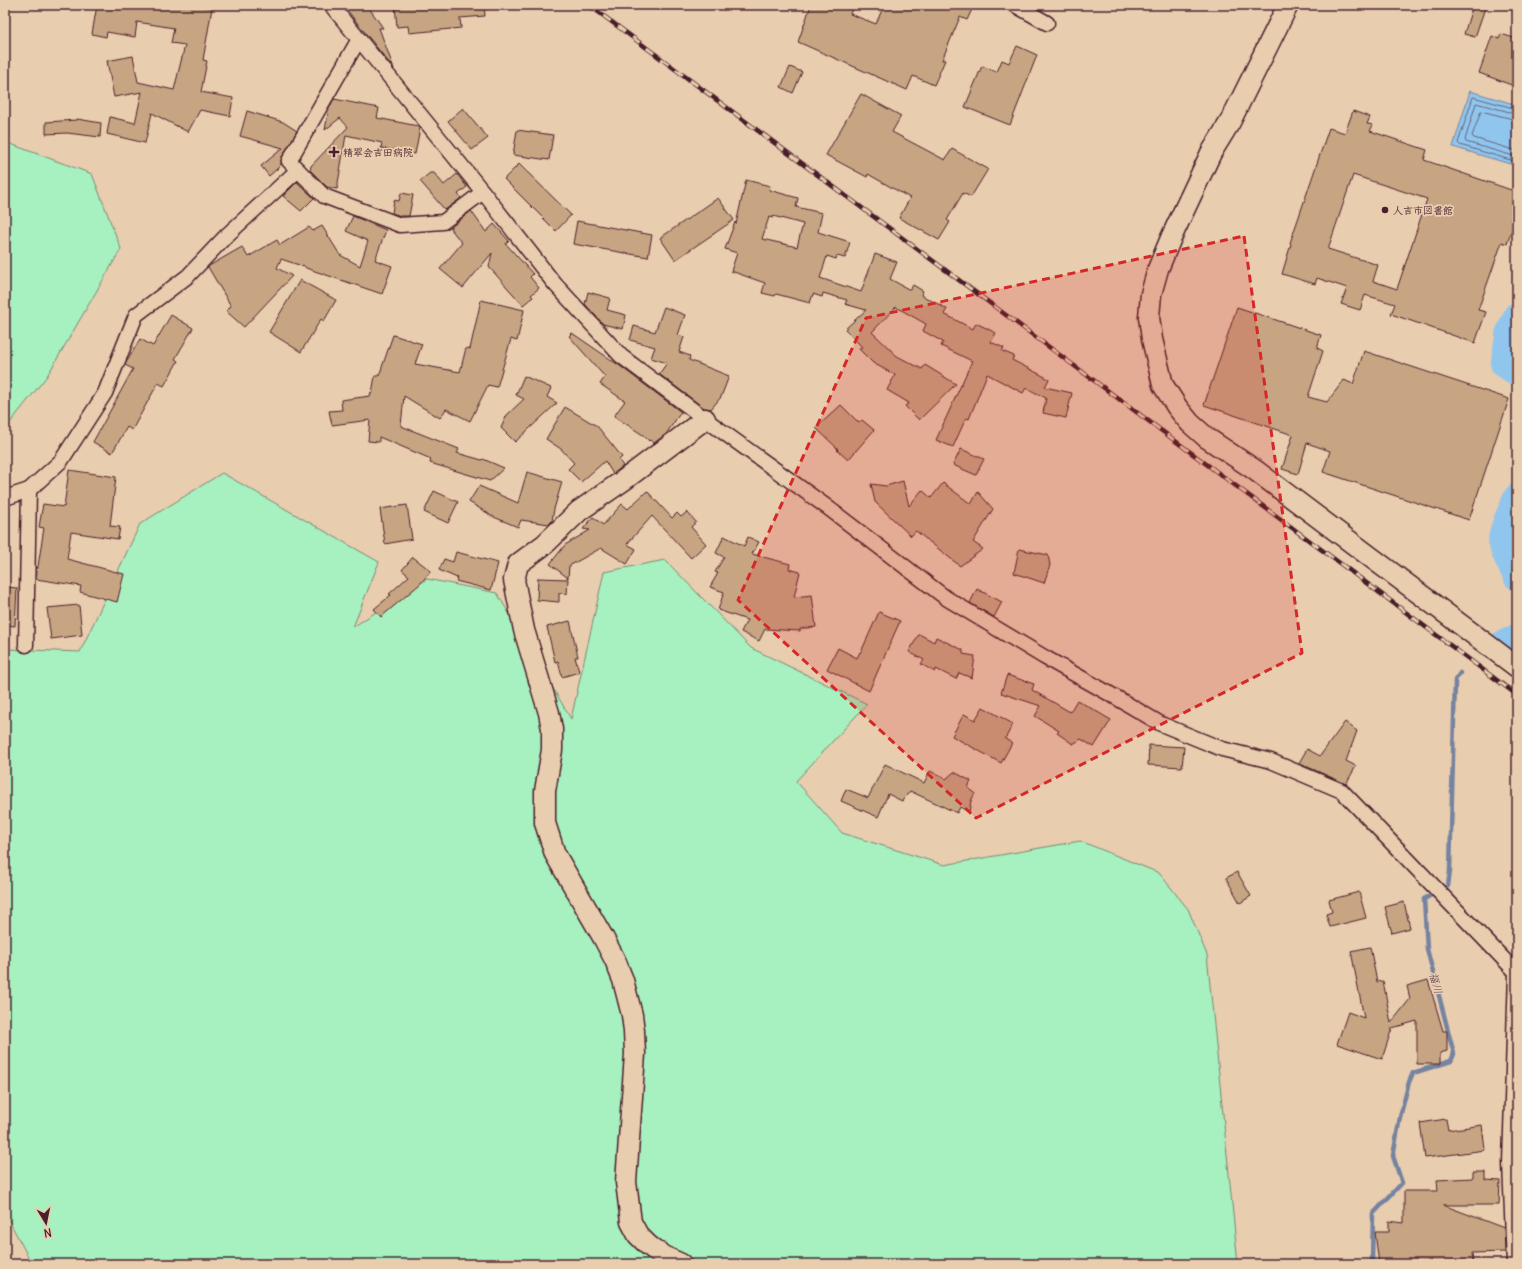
<svg xmlns="http://www.w3.org/2000/svg" width="1522" height="1269" viewBox="0 0 1522 1269" font-family="Delius,'Klee One',sans-serif">
	<style>
		.green { fill: #a7f0bf; stroke: #788875 }
		.water { fill: #90c6ee; stroke: #7483a0 }
		.lines { fill: none; stroke-linecap: round; stroke-linejoin: round }
		.shore { stroke: #666279; stroke-width: 1 }
		.stream { stroke: #7483a0; stroke-width: 4.5 }
		.river { stroke: #90c6ee; stroke-width: 27 }
		.building { fill: #c7a583; stroke: #4a1f2b; fill-rule: evenodd }
		.street-casing { stroke: #4a1f2b; stroke-width: 17 }
		.secondary-casing { stroke: #4a1f2b; stroke-width: 23 }
		.street { stroke: #e8cdaf; stroke-width: 14 }
		.secondary { stroke: #e8cdaf; stroke-width: 20 }
		.rail-casing { stroke: #4a1f2b; stroke-width: 4.5 }
		.rail { stroke: #e8cdaf; stroke-width: 3; stroke-dasharray: 9; stroke-linecap: butt }
		.marked { fill: #d62828; fill-opacity: 0.2; stroke: #d62828; stroke-width: 3; stroke-dasharray: 8 5; stroke-linejoin: round }
		.poi-dot { fill: #4a1f2b; stroke: #e8cdaf; stroke-width: 1.5 }
		.labels { text-anchor: middle; stroke-width: 3.5; stroke-linejoin: round; paint-order: stroke }
		.poi-label { font-size: 10px; font-weight: bold; fill: #4a1f2b; stroke: #e8cdaf; text-anchor: start }
		.water-label { font-size: 11px; font-style: italic; fill: #543848; stroke: #e8cdaf }
	</style>
	<rect width="100%" height="100%" fill="#e8cdaf"/>
	<filter id="ink" filterUnits="userSpaceOnUse"><feTurbulence type="fractalNoise" baseFrequency=".025" numOctaves="2"/><feDisplacementMap in="SourceGraphic" scale="8" xChannelSelector="R" yChannelSelector="G"/><feConvolveMatrix kernelMatrix="1 2 1 2 8 2 1 2 1" color-interpolation-filters="sRGB"/></filter>
	<g filter="url(#ink)">
		<g class="green">
			<polygon points="5,142 92,174 121,249 47,376 5,429"/>
			<polygon points="222,473 379,562 353,627 427,579 497,593 571,719 604,572 665,560 751,648 867,704 796,781 842,833 944,865 1080,841 1159,873 1188,909 1207,955 1238,1264 32,1264 5,1213 5,649 80,652 140,524"/>
		</g>
		<polygon class="water" points="1470,91 1517,105 1517,166 1453,147"/>
		<g class="lines">
			<g class="shore">
				<polyline points="1517,109 1473,97 1458,143 1460,145 1517,162"/>
				<polyline points="1517,114 1476,103 1465,140 1466,142 1517,157"/>
				<polyline points="1517,120 1481,111 1472,136 1474,138 1517,151"/>
			</g>
			<polyline class="stream" points="1372,1264 1373,1214 1402,1183 1393,1156 1400,1117 1409,1082 1413,1073 1451,1061 1454,1054 1427,949 1424,899 1448,886 1450,871 1455,680 1460,673"/>
			<g class="river">
				<polyline points="1517,315 1509,333 1504,364 1517,373"/>
				<path d="M 1517,497 C 1513,507 1500,532 1502,542 C 1504,554 1511,566 1517,577"/>
				<polyline points="1501,645 1517,637"/>
			</g>
		</g>
		<g class="building">
			<polygon points="97,5 162,5 177,7 178,5 193,5 212,8 203,60 207,61 201,92 233,98 230,116 200,110 188,132 152,113 145,143 107,134 110,117 135,123 142,92 114,97 107,61 133,56 138,82 174,90 185,45 171,43 174,28 137,22 135,37 107,32 106,37 92,34"/>
			<polygon points="343,5 367,5 383,28 379,28 394,69"/>
			<polygon points="395,5 484,5 485,16 460,18 461,28 409,33 408,26 397,27"/>
			<polygon points="811,5 854,5 850,14 876,24 884,5 974,5 967,20 960,17 942,60 945,60 934,85 913,76 907,90 798,42"/>
			<polygon points="1473,5 1486,5 1475,37 1464,34"/>
			<polygon points="1501,34 1517,39 1517,87 1479,73 1492,36 1499,39"/>
			<polygon points="1017,46 1037,55 1010,125 965,107 982,66 997,72 1002,60 1009,63"/>
			<polygon points="790,67 802,72 793,93 781,87"/>
			<polygon points="861,94 901,116 892,132 945,160 952,149 988,169 971,197 963,193 947,220 950,222 939,240 899,218 910,198 868,174 867,177 826,155"/>
			<polygon points="334,99 379,108 377,118 418,126 420,128 415,154 381,148 382,143 346,135 337,189 327,187 310,170 311,166 348,127 340,118 325,130 329,108"/>
			<polygon points="463,108 488,138 472,150 448,121"/>
			<polygon points="247,111 283,122 297,131 282,157 281,164 278,168 269,176 261,166 283,148 240,136"/>
			<path d="M 1353,111 L 1370,117 L 1367,124 L 1373,125 L 1370,131 L 1427,150 L 1424,160 L 1517,192 L 1517,215 L 1507,244 L 1502,242 L 1478,310 L 1486,312 L 1475,343 L 1391,314 L 1395,304 L 1365,295 L 1360,310 L 1341,304 L 1347,288 L 1317,278 L 1315,284 L 1282,274 L 1291,244 L 1290,243 L 1329,128 L 1345,133 ZM 1353,175 L 1427,199 L 1397,289 L 1373,281 L 1378,265 L 1328,249 Z"/>
			<polygon points="77,119 101,123 100,137 67,133 46,134 46,122 77,120"/>
			<polygon points="517,130 553,135 549,160 513,155"/>
			<polygon points="519,164 571,215 556,231 504,179"/>
			<polygon points="430,173 434,173 444,185 457,174 467,187 458,194 461,198 445,210 420,181"/>
			<path d="M 746,180 L 770,186 L 769,190 L 798,198 L 796,207 L 822,213 L 818,232 L 850,242 L 845,258 L 837,256 L 836,259 L 827,256 L 820,278 L 861,292 L 875,254 L 897,262 L 890,279 L 910,290 L 913,285 L 923,291 L 921,295 L 947,309 L 944,314 L 973,329 L 976,323 L 996,333 L 991,342 L 1004,348 L 1002,351 L 1014,356 L 1012,360 L 1049,379 L 1045,387 L 1072,393 L 1066,418 L 1043,413 L 1046,398 L 1026,388 L 1023,393 L 987,374 L 969,419 L 966,418 L 953,447 L 936,440 L 972,361 L 941,346 L 943,342 L 923,331 L 926,324 L 896,307 L 872,332 L 897,356 L 922,369 L 925,365 L 956,384 L 919,420 L 905,406 L 909,403 L 887,390 L 895,375 L 873,363 L 859,349 L 862,347 L 845,329 L 866,310 L 845,304 L 847,300 L 823,293 L 822,297 L 813,294 L 810,303 L 776,294 L 775,296 L 762,293 L 765,283 L 731,271 L 737,253 L 725,249 L 735,222 L 736,224 ZM 773,216 L 803,224 L 797,247 L 762,239 L 769,217 L 773,218 Z"/>
			<polygon points="297,182 314,198 301,211 283,196"/>
			<polygon points="401,193 413,195 409,216 401,216 392,213 394,200 399,201"/>
			<polygon points="718,198 734,220 675,260 660,238"/>
			<polygon points="471,211 486,232 494,224 509,241 506,244 533,274 530,277 539,288 531,295 533,297 523,305 489,267 492,253 463,288 440,269 462,243 450,228"/>
			<polygon points="353,216 386,230 375,260 392,266 382,294 306,268 303,265 302,266 281,259 277,268 292,276 244,327 226,311 231,306 208,267 209,266 242,247 248,257 277,240 280,245 309,227 313,231 322,226 340,255 360,266 368,241 346,231"/>
			<polygon points="577,221 652,235 648,257 573,244"/>
			<polygon points="300,280 336,300 324,321 321,319 301,352 269,332"/>
			<polygon points="588,292 610,298 607,310 626,315 623,329 603,324 585,304"/>
			<polygon points="481,300 524,310 517,341 511,339 497,387 488,385 470,421 446,409 440,418 404,396 401,426 459,449 457,453 482,460 483,459 504,468 490,481 430,463 431,459 379,437 379,442 368,441 370,420 332,425 329,411 342,410 341,400 370,396 371,392 372,393 375,376 379,376 393,335 422,344 415,364 460,372 466,348 470,349"/>
			<polygon points="664,307 685,315 678,335 684,337 679,352 690,356 689,360 729,376 721,397 711,409 704,408 659,374 667,363 651,358 655,347 630,340 634,326 655,332"/>
			<polygon points="1237,307 1321,335 1317,348 1323,351 1308,397 1327,402 1344,380 1353,384 1364,351 1509,399 1469,520 1323,472 1330,451 1307,443 1298,474 1282,469 1293,435 1204,405"/>
			<polygon points="171,315 193,328 175,359 178,361 164,386 158,383 132,430 127,427 112,453 93,442 133,369 125,365 126,363 140,339 153,346"/>
			<polygon points="572,333 620,366 681,412 666,434 654,443 650,440 649,441 643,435 614,416 625,401 600,384 605,377 569,336"/>
			<polygon points="524,376 551,388 547,397 557,403 515,442 501,428 507,415 524,399 516,395"/>
			<polygon points="841,405 859,423 862,420 874,430 848,460 837,450 838,449 816,428"/>
			<polygon points="565,407 597,426 622,457 619,460 623,466 613,474 605,461 581,482 568,469 574,463 561,449 546,439"/>
			<polygon points="961,449 984,459 976,475 953,465"/>
			<polygon points="69,470 116,477 110,526 120,527 118,539 71,532 67,559 124,574 117,602 80,592 81,586 36,579 44,528 39,527 43,504 64,507"/>
			<polygon points="527,472 562,482 554,509 552,521 549,524 521,520 518,527 489,515 489,514 469,502 479,486 518,503"/>
			<polygon points="903,481 909,506 922,490 931,498 943,483 971,504 978,492 993,509 973,542 983,549 960,566 916,531 911,536 896,522 875,502 871,484 886,486"/>
			<polygon points="434,491 458,502 448,523 424,512"/>
			<polygon points="647,491 672,518 677,513 681,517 687,512 696,522 691,527 706,544 691,558 652,516 627,544 636,549 627,564 601,548 569,566 568,578 550,564 565,545 590,530 583,529 593,517 603,525 622,504 628,509"/>
			<polygon points="407,505 412,539 385,544 380,509"/>
			<polygon points="724,536 744,546 748,537 759,542 752,554 790,564 789,569 800,572 794,597 812,595 816,627 800,629 800,631 765,629 759,641 741,632 747,620 718,610 724,592 710,587 718,573 715,572 724,557 716,553"/>
			<polygon points="1019,549 1048,555 1050,565 1044,583 1014,573"/>
			<polygon points="456,552 498,563 491,590 456,581 457,578 439,570 444,559 453,562"/>
			<polygon points="413,557 431,571 420,584 381,617 374,609 391,595 389,594 409,576 402,570"/>
			<polygon points="538,578 568,579 567,594 559,593 559,602 537,600"/>
			<polygon points="5,587 17,588 15,626 5,625"/>
			<polygon points="977,589 1002,602 994,617 970,603"/>
			<polygon points="79,605 82,635 51,639 47,608"/>
			<polygon points="879,612 900,621 869,691 827,669 838,648 857,658 860,652 861,652"/>
			<polygon points="570,621 578,657 575,657 579,672 562,677 558,661 555,662 547,627"/>
			<polygon points="919,634 934,642 936,637 963,650 963,654 975,656 972,678 959,673 956,679 936,669 935,672 921,664 924,660 909,652"/>
			<polygon points="1007,675 1034,684 1032,690 1070,712 1077,700 1111,720 1094,747 1081,739 1073,744 1057,733 1059,731 1035,716 1041,706 1001,693"/>
			<polygon points="983,707 1013,724 1005,739 1012,743 1001,763 952,736 964,714 975,720"/>
			<polygon points="1345,722 1357,731 1346,761 1356,766 1346,784 1299,763 1307,749 1320,756"/>
			<polygon points="1149,745 1184,747 1182,767 1148,765"/>
			<polygon points="885,764 924,783 930,771 946,779 954,772 971,781 968,788 975,793 971,801 969,812 960,807 957,813 910,791 902,801 888,794 878,817 841,801 846,789 868,798"/>
			<polygon points="1237,872 1251,896 1240,903 1226,878"/>
			<polygon points="1359,892 1366,918 1330,927 1326,914 1332,912 1329,900"/>
			<polygon points="1404,902 1410,928 1392,933 1385,907"/>
			<polygon points="1370,947 1377,982 1383,981 1391,1023 1410,999 1407,986 1428,980 1443,1031 1447,1031 1447,1051 1440,1053 1440,1064 1417,1064 1417,1021 1392,1028 1382,1059 1337,1044 1348,1012 1364,1018 1351,951"/>
			<polygon points="1446,1119 1448,1130 1482,1125 1485,1150 1425,1158 1420,1123"/>
			<polygon points="1473,1172 1485,1172 1485,1180 1500,1181 1499,1205 1443,1205 1504,1228 1505,1252 1472,1253 1473,1264 1379,1264 1375,1232 1389,1232 1389,1221 1404,1223 1404,1191 1438,1191 1437,1180 1473,1178"/>
		</g>
		<g class="lines">
			<g class="street-casing">
				<g id="street">
					<polyline points="331,5 483,192 554,283 621,356 705,419 827,507 946,598 1044,657 1117,698 1161,724 1222,749 1271,761 1342,791 1517,973"/>
					<polyline points="1015,5 1047,23"/>
					<polyline points="359,39 289,161 324,196 400,225 443,222 483,192"/>
					<polyline points="5,498 29,490 61,461 105,393 136,315 188,276 226,236 298,170"/>
					<polyline points="26,645 29,490"/>
					<polyline points="1514,1264 1510,1163 1516,973"/>
				</g>
			</g>
			<g class="secondary-casing">
				<g id="secondary">
					<polyline points="1288,5 1230,122 1211,153 1171,238 1158,269 1151,294 1149,317 1152,339 1163,385 1177,407 1190,423 1207,438 1255,470 1517,667"/>
					<polyline points="681,1264 663,1256 648,1245 638,1235 631,1222 626,1182 635,1054 634,1031 632,1015 623,980 615,960 604,939 555,854 545,823 545,791 552,750 552,729 549,713 524,630 514,580 518,564 545,544 579,511 624,480 705,419"/>
				</g>
			</g>
			<use href="#street" class="street"/>
			<use href="#secondary" class="secondary"/>
			<g class="rail-casing">
				<polyline id="rail" points="589,5 1517,695"/>
			</g>
			<use href="#rail" class="rail"/>
		</g>
	</g>
	<path class="marked" d="M 1244,236 L 1302,653 L 976,818 L 738,600 L 866,318 Z"/>
	<g class="poi-dot">
		<path d="M332 146h4v4h4v4h-4v4h-4v-4h-4v-4h4z"/>
		<circle cx="1385" cy="210" r="4"/>
	</g>
	<g class="labels">
		<g class="poi-label">
			<text x="343" y="156">精翠会吉田病院</text>
			<text x="1393" y="214">人吉市図書館</text>
		</g>
		<g class="water-label">
			<text transform="translate(1436 983) rotate(75)" y="4">福川</text>
		</g>
	</g>
	<rect width="1522" height="1269" fill="none" stroke="#e8cdaf" stroke-width="20"/>
	<rect x="10" y="10" width="1502" height="1249" fill="none" stroke="#4a1f2b" stroke-width="1.5" filter="url(#ink)"/>
	<g transform="translate(46 1223) rotate(170)" stroke="#e8cdaf" stroke-width="3" paint-order="stroke">
	<path d="M0-3L7 15L0 10L-7 15Z" fill="#4a1f2b"/>
	<text y="-6" font-size="11" font-weight="bold" text-anchor="middle" fill="#4a1f2b">N</text>
	</g>
</svg>
